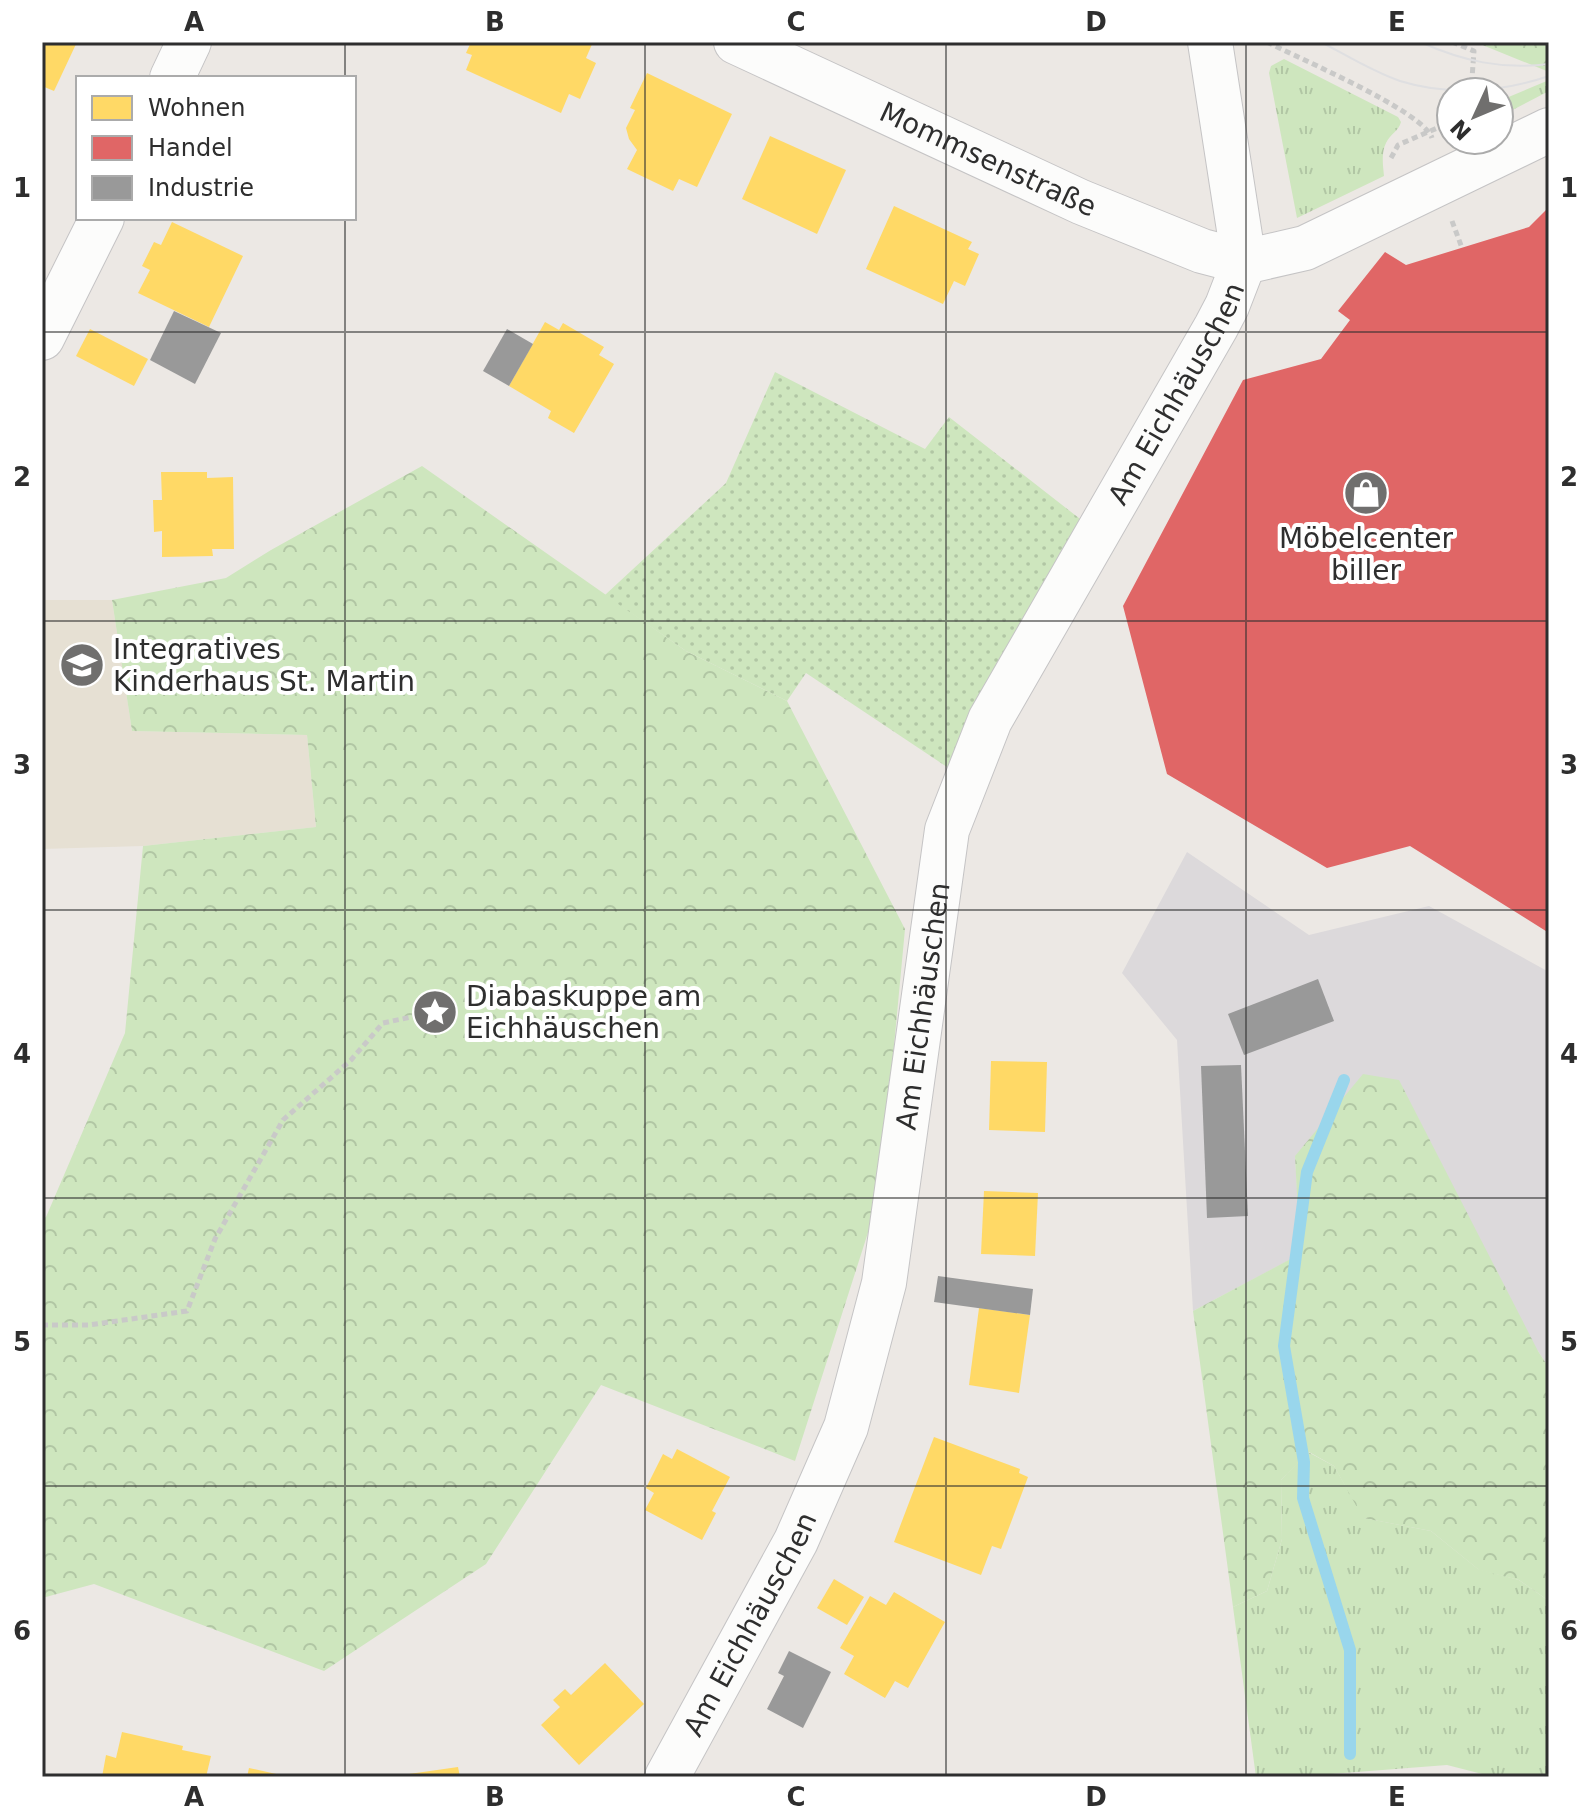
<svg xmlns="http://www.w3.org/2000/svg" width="1591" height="1819" viewBox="0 0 1591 1819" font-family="'DejaVu Sans',sans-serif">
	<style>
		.industrial { fill: #dcd9db }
		.education { fill: #e6e0d3 }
		.grass { fill: url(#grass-tufts) }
		.forest { fill: url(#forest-crowns) }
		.garden { fill: url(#garden-dots) }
		.homes { fill: #ffd966 }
		.shops { fill: #e06666 }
		.industry { fill: #999 }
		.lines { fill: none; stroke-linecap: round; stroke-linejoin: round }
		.stream { stroke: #99d6ec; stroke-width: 12 }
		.minor-casing { stroke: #c5c4c5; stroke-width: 46 }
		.path { stroke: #c9c9c8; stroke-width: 5; stroke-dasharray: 6 4; stroke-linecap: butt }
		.minor { stroke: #fcfcfb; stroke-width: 44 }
		.tram { stroke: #dfdfe1; stroke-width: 2 }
		.grid { fill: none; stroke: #2e2e2e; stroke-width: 2; stroke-opacity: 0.55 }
		.labels { text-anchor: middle; stroke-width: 8; stroke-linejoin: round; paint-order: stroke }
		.street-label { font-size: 28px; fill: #2e2e2e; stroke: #fff }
		.poi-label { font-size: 28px; fill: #2e2e2e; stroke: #fff; text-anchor: start }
		.neatline { fill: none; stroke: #2e2e2e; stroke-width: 3 }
		.grid-label { font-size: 26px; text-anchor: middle; font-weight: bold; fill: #2e2e2e }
	</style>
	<defs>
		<pattern id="grass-tufts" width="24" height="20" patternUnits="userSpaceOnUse" patternTransform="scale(2)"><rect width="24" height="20" fill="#cee6be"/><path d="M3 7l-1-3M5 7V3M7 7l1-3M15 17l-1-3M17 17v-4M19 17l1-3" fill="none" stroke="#b1c6a4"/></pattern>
		<pattern id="forest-crowns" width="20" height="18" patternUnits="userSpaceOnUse" patternTransform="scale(2)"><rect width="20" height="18" fill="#cee6be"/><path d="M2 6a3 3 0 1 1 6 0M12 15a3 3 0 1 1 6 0" fill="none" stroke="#b1c6a4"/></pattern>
		<pattern id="garden-dots" width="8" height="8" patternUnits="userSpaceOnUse" patternTransform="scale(2)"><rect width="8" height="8" fill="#cee6be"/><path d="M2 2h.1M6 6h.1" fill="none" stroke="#b1c6a4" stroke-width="1.8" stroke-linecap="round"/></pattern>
	</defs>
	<rect width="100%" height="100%" fill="#ece8e4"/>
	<polygon class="industrial" points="1187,852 1309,935 1429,906 1549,972 1549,1368 1538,1351 1295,1156 1301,1254 1193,1311 1177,1040 1122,973"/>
	<polygon class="education" points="42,600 112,600 132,731 307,735 316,827 143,846 42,849"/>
	<g class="grass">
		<path d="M 1284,59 L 1398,117 L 1401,122 C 1399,131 1390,134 1386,143 C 1381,153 1383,165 1384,176 L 1297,218 L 1269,73 L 1271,66 Z"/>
		<polygon points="1549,80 1549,91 1499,117 1499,101"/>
		<polygon points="1308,1452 1334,1466 1364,1518 1431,1531 1478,1569 1519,1580 1549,1601 1549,1777 1494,1777 1447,1765 1292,1777 1256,1777 1233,1607 1267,1591 1282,1539 1281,1480"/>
	</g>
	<g class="forest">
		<polygon points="1475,42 1549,42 1549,72"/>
		<polygon points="422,466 686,651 787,701 905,929 880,1195 795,1461 601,1385 486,1564 324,1671 94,1584 42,1598 42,1219 46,1217 125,1033 143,846 316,827 307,735 132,731 112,600 226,578 271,550"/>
		<polygon points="1363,1074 1399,1080 1538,1351 1549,1368 1549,1601 1519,1580 1479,1570 1431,1531 1363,1518 1334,1466 1309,1452 1281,1480 1282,1539 1267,1591 1233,1607 1193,1311 1300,1254 1295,1156"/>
	</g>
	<polygon class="garden" points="775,372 925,449 949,417 1084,522 953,771 806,673 787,701 686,651 605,595 726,483"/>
	<g class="homes">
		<polygon points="42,42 77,42 54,91 42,86"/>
		<polygon points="471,42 593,42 586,58 596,63 580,99 569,94 561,113 466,70 472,55 466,53"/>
		<polygon points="647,73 732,114 697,187 679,179 673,191 627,169 637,150 629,139 626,128 635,110 630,108"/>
		<polygon points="770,136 846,170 817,234 742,199"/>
		<polygon points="894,206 972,242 968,249 979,254 965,286 954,281 943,304 866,269"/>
		<polygon points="172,222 243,256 209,327 138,293 150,270 142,266 154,242 161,245"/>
		<polygon points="545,322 559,330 563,323 604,347 599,355 614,364 574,433 548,418 551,411 509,386"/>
		<polygon points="90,329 148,359 134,386 76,356"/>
		<polygon points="161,472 207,472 207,478 233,477 234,549 212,549 213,556 162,557 162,531 154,532 153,500 162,500"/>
		<polygon points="991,1061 1047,1062 1045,1132 989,1130"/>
		<polygon points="984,1191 1038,1193 1035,1256 981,1254"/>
		<polygon points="979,1308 1030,1315 1019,1393 969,1385"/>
		<polygon points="934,1437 1020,1469 1019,1473 1028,1477 1001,1549 992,1546 981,1575 894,1542"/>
		<polygon points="677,1449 730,1477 712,1511 716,1513 702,1540 645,1510 654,1493 646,1488 663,1454 672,1459"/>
		<polygon points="834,1579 864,1597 847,1625 817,1608"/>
		<polygon points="894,1592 945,1622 908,1688 895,1681 885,1698 844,1674 854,1656 840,1648 870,1596 886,1605"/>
		<polygon points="605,1663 644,1704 579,1765 541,1725 560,1707 553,1700 565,1689 571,1695"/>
		<polygon points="122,1732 183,1746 182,1750 211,1756 206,1777 102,1777 106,1755 116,1758"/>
		<polygon points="458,1767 460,1777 403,1777 402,1775"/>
		<polygon points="249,1768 285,1776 285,1777 247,1777"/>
	</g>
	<polygon class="shops" points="1549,207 1549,933 1410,846 1327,868 1167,774 1123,606 1243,380 1321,359 1350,320 1338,311 1385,252 1406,265 1529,227"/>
	<g class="industry">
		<polygon points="174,311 221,333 195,384 150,360"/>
		<polygon points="507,329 533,344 509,386 483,371"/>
		<polygon points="1318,979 1334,1021 1244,1055 1228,1014"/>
		<polygon points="1241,1065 1248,1216 1207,1218 1201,1066"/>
		<polygon points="938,1276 1033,1289 1030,1315 934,1302"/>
		<polygon points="789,1651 831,1672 803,1728 767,1709 784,1676 778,1673"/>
	</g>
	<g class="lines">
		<polyline class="stream" points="1344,1080 1307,1172 1284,1346 1304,1462 1303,1498 1350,1650 1350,1754"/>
		<g class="minor-casing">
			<g id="minor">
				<path id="s1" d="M 736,42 L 1081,202 L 1202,251 L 1244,262 L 1305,248 L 1549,130"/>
				<polyline points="1210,42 1244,262"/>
				<polyline points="172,78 189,42"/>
				<polyline points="42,338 102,218"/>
				<path id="s2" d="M 667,1777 L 796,1541 L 846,1427 L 884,1283 L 947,830 L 990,720 L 1216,327 L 1227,306 L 1244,262"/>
			</g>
		</g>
		<g class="path">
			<path d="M 1267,42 C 1298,58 1423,111 1432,138"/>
			<polyline points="1452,42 1474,51 1471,92"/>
			<polyline points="1391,158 1398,145 1451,122"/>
			<polyline points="1452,221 1462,248"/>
			<polyline points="42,1325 89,1325 187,1311 215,1239 283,1120 351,1060 383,1023 435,1012"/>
		</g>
		<use href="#minor" class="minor"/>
		<g class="tram">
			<path d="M 1321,42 C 1346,55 1373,72 1400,81 C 1448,96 1502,92 1549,76"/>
			<path d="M 1420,42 C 1463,61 1502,70 1549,64"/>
		</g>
	</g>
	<path class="grid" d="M 345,42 L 345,78M 645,42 L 645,1777M 946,42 L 946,1777M 1246,42 L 1246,1777M 345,218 L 345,1777M 42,332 L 1549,332M 42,621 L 1549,621M 42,910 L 1549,910M 42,1198 L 1549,1198M 42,1486 L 1549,1486"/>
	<defs>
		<g id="shop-disc" transform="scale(2.3)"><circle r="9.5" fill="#706f6e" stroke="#fff"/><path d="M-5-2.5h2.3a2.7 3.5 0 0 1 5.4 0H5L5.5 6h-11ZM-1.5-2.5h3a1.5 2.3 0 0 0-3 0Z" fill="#fff"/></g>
		<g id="school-disc" transform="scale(2.3)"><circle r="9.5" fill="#706f6e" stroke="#fff"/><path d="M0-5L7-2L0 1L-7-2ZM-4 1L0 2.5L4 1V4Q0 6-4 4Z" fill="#fff"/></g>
		<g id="sight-disc" transform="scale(2.3)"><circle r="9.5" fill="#706f6e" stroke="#fff"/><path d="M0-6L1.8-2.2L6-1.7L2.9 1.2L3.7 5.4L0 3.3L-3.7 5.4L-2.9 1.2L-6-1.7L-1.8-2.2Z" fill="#fff"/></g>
	</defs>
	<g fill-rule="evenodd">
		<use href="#shop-disc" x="1366" y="493"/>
		<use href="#school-disc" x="82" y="665"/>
		<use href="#sight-disc" x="435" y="1012"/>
	</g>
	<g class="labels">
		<g class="street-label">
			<text dy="10" stroke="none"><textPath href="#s1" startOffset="278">Mommsenstraße</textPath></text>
			<text dy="10" stroke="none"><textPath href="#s2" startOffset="1494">Am Eichhäuschen</textPath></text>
			<text dy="10" stroke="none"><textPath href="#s2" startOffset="822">Am Eichhäuschen</textPath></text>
			<text dy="10" stroke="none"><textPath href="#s2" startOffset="174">Am Eichhäuschen</textPath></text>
		</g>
		<g class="poi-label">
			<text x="1366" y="548" text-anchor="middle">Möbelcenter<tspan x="1366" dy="32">biller</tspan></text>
			<text x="113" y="659">Integratives<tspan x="113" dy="32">Kinderhaus St. Martin</tspan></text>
			<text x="466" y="1006">Diabaskuppe am<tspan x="466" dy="32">Eichhäuschen</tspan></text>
		</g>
	</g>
	<rect width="1591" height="1819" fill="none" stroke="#ffffff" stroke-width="88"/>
	<rect x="76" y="76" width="280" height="144" fill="#ffffff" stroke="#ababab" stroke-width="2"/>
	<rect x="92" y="96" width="40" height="24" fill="#ffd966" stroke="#ababab" stroke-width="2"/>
	<text x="148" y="116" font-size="24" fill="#2e2e2e">Wohnen</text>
	<rect x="92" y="136" width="40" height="24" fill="#e06666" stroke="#ababab" stroke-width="2"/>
	<text x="148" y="156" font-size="24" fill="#2e2e2e">Handel</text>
	<rect x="92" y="176" width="40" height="24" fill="#999999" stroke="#ababab" stroke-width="2"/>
	<text x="148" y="196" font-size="24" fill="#2e2e2e">Industrie</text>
	<g transform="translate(1475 116) rotate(226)"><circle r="38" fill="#ffffff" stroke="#ababab" stroke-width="2"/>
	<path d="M0-6L14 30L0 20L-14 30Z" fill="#706f6e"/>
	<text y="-12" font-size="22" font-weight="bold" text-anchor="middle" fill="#2e2e2e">N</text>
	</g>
	<rect x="44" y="44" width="1503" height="1731" class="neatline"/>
	<g class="grid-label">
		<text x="194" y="31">A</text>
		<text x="495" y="31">B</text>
		<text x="796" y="31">C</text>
		<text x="1096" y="31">D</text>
		<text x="1397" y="31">E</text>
		<text x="22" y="197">1</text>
		<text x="1569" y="197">1</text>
		<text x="22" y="486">2</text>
		<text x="1569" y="486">2</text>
		<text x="22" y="774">3</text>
		<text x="1569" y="774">3</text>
		<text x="22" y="1063">4</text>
		<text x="1569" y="1063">4</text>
		<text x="22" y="1351">5</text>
		<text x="1569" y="1351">5</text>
		<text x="22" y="1640">6</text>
		<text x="1569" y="1640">6</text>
		<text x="194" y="1806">A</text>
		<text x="495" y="1806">B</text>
		<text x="796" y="1806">C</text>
		<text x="1096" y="1806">D</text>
		<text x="1397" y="1806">E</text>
	</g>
</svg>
